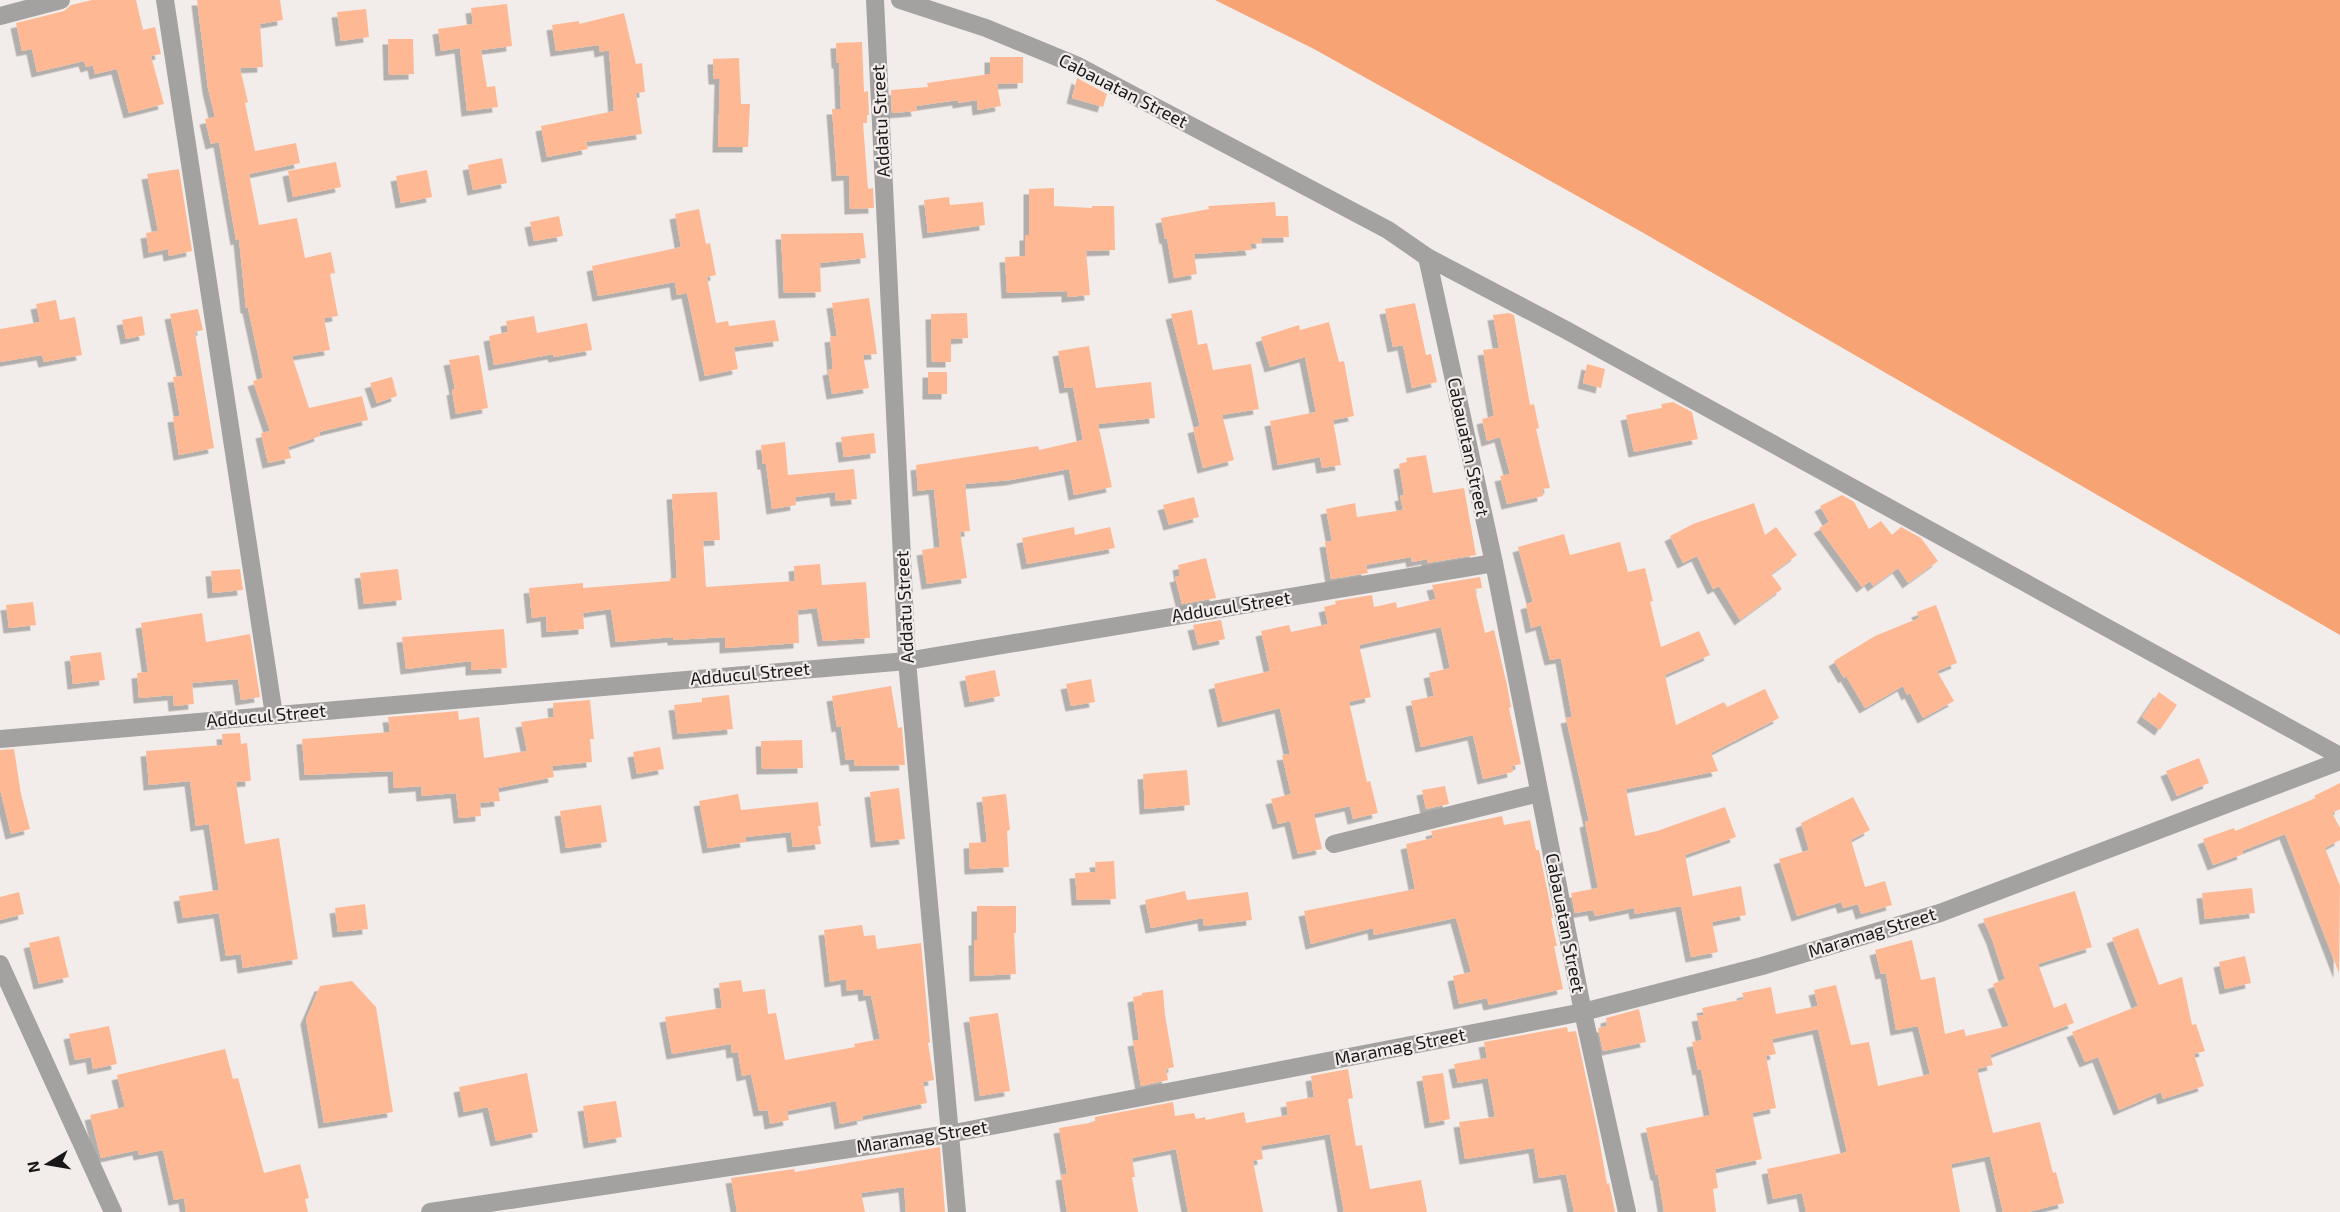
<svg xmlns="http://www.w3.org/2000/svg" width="2340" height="1212" viewBox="0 0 2340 1212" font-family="'Exo 2',sans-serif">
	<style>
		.water { fill: #f7a374 }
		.building { fill: #feb994; filter: url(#shadow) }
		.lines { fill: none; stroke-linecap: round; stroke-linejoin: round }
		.street { stroke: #a4a2a1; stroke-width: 18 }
		.labels { text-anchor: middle; stroke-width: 4.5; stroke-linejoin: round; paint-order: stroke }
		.street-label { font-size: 18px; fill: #191717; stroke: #f2edeb }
	</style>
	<defs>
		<filter id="shadow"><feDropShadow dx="-5.5" dy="5.5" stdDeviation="0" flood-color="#0004"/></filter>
	</defs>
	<rect width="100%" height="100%" fill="#f2edeb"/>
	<polygon class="water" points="1215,0 2340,0 2340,635 1640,231 1314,49"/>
	<g class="building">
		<polygon points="92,0 136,0 143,30 155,27 161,54 151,56 164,104 129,113 117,69 95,74 93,65 86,67 84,61 37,72 32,49 22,51 16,23 64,11 71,5"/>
		<polygon points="197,0 280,0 283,20 260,24 263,67 240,68 248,102 245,103 255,151 296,143 300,163 249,174 259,225 297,218 305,258 331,252 335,273 330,274 338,316 324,318 330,350 292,356 309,408 362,396 368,420 319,432 320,436 288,447 291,458 268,463 261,433 270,431 253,381 263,378 248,308 246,308 239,239 236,240 219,142 211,144 205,119 215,117 208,88"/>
		<polygon points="507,4 512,46 481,50 487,87 495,86 498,107 467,111 460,48 441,51 438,29 473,24 471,8"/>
		<polygon points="366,9 369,37 341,41 337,12"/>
		<polygon points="624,13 636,64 642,63 645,92 636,93 642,134 586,142 588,149 547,157 541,126 614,111 609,50 600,52 599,45 556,51 552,25 579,21 579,24"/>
		<polygon points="388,39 413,39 414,74 389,75"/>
		<polygon points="862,42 864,92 868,91 869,115 867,115 867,123 863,123 868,189 873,188 874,208 850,209 849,175 837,176 832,109 841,109 839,63 837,63 836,43"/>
		<polygon points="990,57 1023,57 1023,83 997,84 1001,106 978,110 977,100 958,103 958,100 916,106 917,111 892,113 891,90 928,87 927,83 990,74"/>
		<polygon points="739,58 741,104 750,104 748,147 718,147 720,79 714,79 713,59"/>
		<polygon points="1077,78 1107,94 1103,107 1072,98"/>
		<polygon points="502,158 507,183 473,190 468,165"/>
		<polygon points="336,162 341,187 293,197 288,171"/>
		<polygon points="179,169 192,251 169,256 168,249 149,253 146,233 158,231 147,174"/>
		<polygon points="427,170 432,197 401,203 396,176"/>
		<polygon points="1054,188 1054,206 1092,208 1092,206 1114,206 1115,250 1086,251 1090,295 1067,297 1067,291 1007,293 1005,257 1025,256 1025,235 1029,235 1029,189"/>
		<polygon points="949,197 950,205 983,202 985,225 928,233 924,200"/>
		<polygon points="1275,202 1276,216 1288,216 1289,237 1261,238 1262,243 1250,244 1252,250 1194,254 1197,274 1174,278 1167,238 1165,239 1161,218 1209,209 1208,206"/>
		<polygon points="699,209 706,244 710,243 716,275 707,277 716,323 728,321 729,326 775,320 779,341 734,347 738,369 705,376 687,293 677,295 675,282 598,296 592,266 681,247 675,214"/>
		<polygon points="559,216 563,236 534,241 530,222"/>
		<polygon points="863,233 866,258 820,263 821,292 784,293 781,234"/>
		<polygon points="869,298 877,354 863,355 869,388 832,394 828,370 833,369 830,337 837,336 832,303"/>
		<polygon points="56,300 60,320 75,317 82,355 44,362 42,355 0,362 0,329 40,322 36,304"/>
		<polygon points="1415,303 1426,355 1431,354 1437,382 1412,388 1403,345 1393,347 1385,309"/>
		<polygon points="198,309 203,330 195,332 214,448 179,455 173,417 180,416 173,377 183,376 170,314"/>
		<polygon points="1192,310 1198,345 1207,343 1213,370 1251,364 1259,409 1222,415 1234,460 1203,468 1193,428 1200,426 1171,314"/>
		<polygon points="967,313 968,338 951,339 951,362 932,362 931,314"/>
		<polygon points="1509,313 1514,315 1530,405 1534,404 1539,428 1536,429 1550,488 1542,489 1543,496 1507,504 1500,476 1510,474 1500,437 1487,441 1482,419 1494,416 1483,350 1499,348 1493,315"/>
		<polygon points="142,316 145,335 126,339 122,320"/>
		<polygon points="534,316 537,333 587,323 592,350 554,357 553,354 494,365 489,336 508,332 506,321"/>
		<polygon points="1329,322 1339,362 1344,361 1354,416 1333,420 1341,465 1322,468 1320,457 1278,465 1270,421 1316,412 1305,357 1270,367 1261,337 1299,325 1300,330"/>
		<polygon points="1089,346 1096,388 1151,382 1155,418 1098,424 1112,487 1074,495 1069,469 1011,480 965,484 970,531 960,532 967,578 927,584 922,550 940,547 934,489 918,491 916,465 1038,446 1039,450 1083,440 1073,387 1065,388 1058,351"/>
		<polygon points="479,355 488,408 456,414 452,390 455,389 449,360"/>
		<polygon points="1587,364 1605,369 1601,388 1583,383"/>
		<rect x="928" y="372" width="19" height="22"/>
		<polygon points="392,377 397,396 377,403 370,383"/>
		<polygon points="1673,402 1692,412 1698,439 1634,452 1626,415 1662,408 1661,404"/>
		<polygon points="874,433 876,453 844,457 841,437"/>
		<polygon points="785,442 788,475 854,469 857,499 836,501 835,492 795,497 796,505 772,509 766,464 763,464 761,445"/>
		<polygon points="1426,455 1433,493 1464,488 1476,555 1427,563 1427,559 1412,562 1411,557 1366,565 1368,573 1331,579 1325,542 1332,541 1326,509 1355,503 1357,517 1403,510 1400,496 1404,495 1399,464 1407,462 1406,458"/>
		<polygon points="717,492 720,540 703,541 706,587 795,581 794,566 820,564 822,585 866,582 870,638 823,641 817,608 798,610 799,643 725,648 725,637 673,640 673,637 616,642 611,609 583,613 584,629 547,632 546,616 532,618 529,588 583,583 583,588 670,581 670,578 677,578 672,494"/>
		<polygon points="1842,495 1854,502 1869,529 1881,521 1892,535 1901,527 1921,538 1938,561 1908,583 1898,568 1873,586 1870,581 1862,587 1819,528 1829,522 1820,506"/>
		<polygon points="1194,497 1199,517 1169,525 1163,505"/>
		<polygon points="1754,503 1765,535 1776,527 1797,555 1771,574 1782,589 1740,620 1719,586 1713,589 1697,556 1683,563 1670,536 1693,524"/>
		<polygon points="1074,527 1075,535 1110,527 1115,548 1027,564 1022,538"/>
		<polygon points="1564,534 1570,555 1620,542 1628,572 1645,568 1653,601 1650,602 1661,647 1699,631 1710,655 1665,675 1676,725 1724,702 1727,707 1765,689 1779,718 1711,753 1718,771 1626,789 1635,836 1657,831 1725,807 1736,837 1685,855 1693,896 1741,886 1746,915 1712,922 1718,952 1691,957 1681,906 1635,914 1634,908 1595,916 1593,910 1575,913 1571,893 1598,888 1585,822 1589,821 1566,718 1572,717 1561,658 1550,660 1541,625 1531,628 1526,604 1533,602 1518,547"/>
		<polygon points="1206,558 1216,598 1182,604 1175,577 1180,576 1178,565"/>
		<polygon points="240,569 243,590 213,593 211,571"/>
		<polygon points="398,569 402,600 364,604 360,573"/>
		<polygon points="1480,577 1482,588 1475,589 1485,633 1494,630 1507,685 1511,707 1509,708 1521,764 1512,766 1513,772 1483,779 1473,735 1421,747 1411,701 1434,696 1429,673 1450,668 1441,627 1359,645 1371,697 1349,702 1367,782 1370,781 1378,813 1353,819 1350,806 1314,814 1322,849 1298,854 1290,821 1278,824 1271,799 1291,794 1282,755 1290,754 1280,708 1223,722 1214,684 1270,671 1261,631 1289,625 1291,632 1328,624 1324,607 1336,604 1335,601 1372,595 1374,607 1396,602 1397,608 1436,599 1432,585"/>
		<polygon points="33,602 36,625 9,628 6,605"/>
		<polygon points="1936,605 1957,663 1937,671 1954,701 1923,718 1910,693 1907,695 1903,686 1865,708 1846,676 1844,678 1834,661 1875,636 1919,618 1917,612"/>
		<polygon points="202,613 206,642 250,634 260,697 241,700 238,679 192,683 194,704 174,706 173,695 139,698 137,673 148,672 141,623"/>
		<polygon points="1221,620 1225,639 1198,645 1193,625"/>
		<polygon points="504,629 507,668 471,670 471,661 406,669 402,637"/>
		<polygon points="101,652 105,680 73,684 70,656"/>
		<polygon points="995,670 1000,696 970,702 965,676"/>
		<polygon points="1091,679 1095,702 1071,706 1066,684"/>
		<polygon points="891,686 898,728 902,727 905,765 855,766 854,759 846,760 841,726 837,727 832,696"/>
		<polygon points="2159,692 2177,705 2160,730 2142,717"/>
		<polygon points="729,695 733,729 678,734 674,705 702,702 702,698"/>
		<polygon points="590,700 594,739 590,739 592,762 552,766 554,777 498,788 500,801 480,803 481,816 459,818 456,793 422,796 421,786 394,788 393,771 305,775 302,739 390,732 388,717 458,711 459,720 479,717 484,758 527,751 521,722 554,717 553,703"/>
		<polygon points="240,733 241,744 247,743 251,781 236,782 245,844 279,838 298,959 243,968 241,954 226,956 219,913 183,918 179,896 219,890 209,824 196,826 190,781 149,785 146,751 223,745 222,734"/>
		<polygon points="802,740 803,768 762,769 761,741"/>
		<polygon points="660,747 664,769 637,774 633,752"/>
		<polygon points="14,749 21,794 30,829 11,834 0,789 0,750"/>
		<polygon points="2199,758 2209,783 2177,796 2166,771"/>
		<polygon points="1187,770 1190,805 1145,809 1143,774"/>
		<polygon points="2340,783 2340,809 2332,813 2340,828 2340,840 2325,848 2340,886 2339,973 2285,834 2242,851 2243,854 2213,865 2203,839 2234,828 2235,831 2277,814 2316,798 2314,796"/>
		<polygon points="1445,786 1449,804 1426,809 1422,790"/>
		<polygon points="899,788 905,839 876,842 870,792"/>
		<polygon points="738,794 741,810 818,802 821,826 818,826 821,844 793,847 791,832 745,837 746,842 708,848 699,801"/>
		<polygon points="1006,794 1010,830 1007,831 1009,867 970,869 969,843 987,842 982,797"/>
		<polygon points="1853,797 1870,830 1851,840 1865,887 1885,881 1892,905 1861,914 1858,904 1843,908 1841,902 1797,916 1779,859 1809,850 1801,823"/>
		<polygon points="601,805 607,842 566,848 560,811"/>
		<polygon points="1502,816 1504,825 1530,820 1536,850 1539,850 1553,918 1551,918 1557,946 1554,946 1563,989 1489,1005 1487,998 1459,1004 1453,976 1471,972 1456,918 1374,935 1373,928 1311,944 1304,911 1415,889 1406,844 1433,838 1431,831"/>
		<polygon points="1114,861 1116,899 1077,900 1075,873 1096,872 1095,862"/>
		<polygon points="2252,888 2255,913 2205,919 2202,893"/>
		<polygon points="1185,891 1187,900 1248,892 1252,920 1204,926 1203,918 1151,928 1145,900"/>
		<polygon points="2075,891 2092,947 2038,964 2054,1008 2066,1003 2074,1023 1990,1055 1993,1065 1977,1069 1993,1133 2040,1122 2053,1173 2056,1172 2064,1203 2028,1212 2003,1212 1990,1156 1951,1164 1960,1212 1806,1212 1802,1193 1773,1199 1767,1169 1847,1152 1818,1029 1772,1039 1776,1054 1766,1056 1776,1108 1752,1113 1762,1159 1715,1169 1718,1188 1713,1189 1716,1212 1664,1212 1658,1175 1656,1175 1646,1128 1710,1115 1701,1069 1698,1070 1692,1042 1702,1040 1697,1016 1704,1015 1702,1008 1744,999 1742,993 1771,987 1776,1014 1818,1006 1814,990 1836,985 1851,1045 1869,1042 1878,1086 1930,1074 1918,1026 1896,1030 1886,973 1881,974 1875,950 1912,940 1921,980 1935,977 1945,1034 1964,1029 1966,1036 2009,1026 1993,984 2005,979 1992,939 1983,919"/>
		<polygon points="19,892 24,914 0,920 0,897"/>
		<polygon points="365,904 368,929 338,932 335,908"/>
		<polygon points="977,906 1016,906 1016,933 1014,933 1016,974 975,976 974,940 977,940"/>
		<polygon points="862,925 864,936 875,935 877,949 921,943 930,1042 928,1043 934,1080 923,1082 927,1103 862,1116 863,1119 840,1124 836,1101 787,1111 789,1120 770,1124 768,1110 759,1111 751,1074 742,1076 738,1052 732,1053 731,1044 672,1054 665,1017 722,1008 719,983 741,980 743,992 765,989 768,1014 776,1013 785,1060 855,1047 854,1044 880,1039 871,995 864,996 863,989 847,991 846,979 830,982 824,930"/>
		<polygon points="2138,928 2159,985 2182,977 2192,1025 2196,1024 2205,1051 2194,1054 2204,1086 2163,1099 2161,1092 2119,1110 2098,1057 2085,1062 2072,1032 2138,1006 2112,938"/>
		<polygon points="59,936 69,977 39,984 29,943"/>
		<polygon points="2245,956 2251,983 2225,989 2219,962"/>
		<polygon points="352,981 376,1007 393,1112 324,1123 306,1019 320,986"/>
		<polygon points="1163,990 1165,1015 1174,1067 1166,1069 1168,1080 1141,1086 1133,1041 1139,1040 1133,997 1142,995 1142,993"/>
		<polygon points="1639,1009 1646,1042 1603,1051 1598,1028 1607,1026 1606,1018"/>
		<polygon points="998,1013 1010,1091 980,1096 969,1017"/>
		<polygon points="109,1026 117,1064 93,1069 91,1057 75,1060 69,1034"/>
		<polygon points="1567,1027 1568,1032 1576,1031 1598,1133 1607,1184 1609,1183 1615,1212 1574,1212 1566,1174 1539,1178 1534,1148 1465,1159 1459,1122 1495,1117 1488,1078 1458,1083 1454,1064 1487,1058 1484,1042"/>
		<polygon points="225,1049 233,1079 238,1078 264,1173 300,1164 309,1198 305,1199 308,1212 186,1212 184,1198 174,1200 163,1150 139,1155 138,1150 101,1158 90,1115 125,1107 117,1075"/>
		<polygon points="1348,1069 1353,1098 1348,1099 1356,1146 1362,1145 1370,1189 1421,1180 1427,1212 1344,1212 1330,1134 1261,1146 1263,1159 1253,1161 1263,1212 1188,1212 1176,1149 1132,1158 1135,1177 1132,1177 1138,1212 1067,1212 1061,1175 1067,1174 1059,1128 1095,1122 1095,1117 1173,1102 1175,1116 1194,1113 1196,1119 1205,1117 1206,1120 1244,1112 1246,1123 1288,1115 1286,1102 1314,1097 1311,1076"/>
		<polygon points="527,1073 538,1132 496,1141 488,1107 464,1112 459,1087"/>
		<polygon points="1443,1073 1450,1119 1430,1123 1422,1076"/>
		<polygon points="616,1101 622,1137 589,1143 583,1106"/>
		<polygon points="940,1147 945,1212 906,1212 904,1187 861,1193 865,1212 737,1212 731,1178 794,1169 795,1172"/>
	</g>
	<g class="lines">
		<g class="street">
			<polyline points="165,0 274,715"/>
			<polyline points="875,0 907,661 957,1212"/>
			<polyline points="900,0 986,28 1076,65 1388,230 1427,257 1494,563 1583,1012 1627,1212"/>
			<polyline points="0,16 61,0"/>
			<polyline points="1427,257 1566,330 2340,756"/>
			<polyline points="0,739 907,661 1494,563"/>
			<polyline points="1334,844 1539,793"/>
			<polyline points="0,964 113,1212"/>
			<polyline points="430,1212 949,1134 1583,1012 1762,966 1940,913 2340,761"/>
		</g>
	</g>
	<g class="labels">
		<g class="street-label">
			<text transform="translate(1123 91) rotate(27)" y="6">Cabauatan Street</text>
			<text transform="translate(881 121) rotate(-93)" y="6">Addatu Street</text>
			<text transform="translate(1468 447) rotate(78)" y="6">Cabauatan Street</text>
			<text transform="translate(905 607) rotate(-93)" y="6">Addatu Street</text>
			<text transform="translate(1231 607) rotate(-9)" y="6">Adducul Street</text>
			<text transform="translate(750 674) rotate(-5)" y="6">Adducul Street</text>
			<text transform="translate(266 716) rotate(-5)" y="6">Adducul Street</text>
			<text transform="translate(1565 923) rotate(79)" y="6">Cabauatan Street</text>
			<text transform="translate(1872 933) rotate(-17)" y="6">Maramag Street</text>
			<text transform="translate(1400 1047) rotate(-11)" y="6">Maramag Street</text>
			<text transform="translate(922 1137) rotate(-9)" y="6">Maramag Street</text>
		</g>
	</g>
	<g transform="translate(48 1164) rotate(259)" stroke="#f2edeb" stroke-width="4.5" paint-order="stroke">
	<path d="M0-4.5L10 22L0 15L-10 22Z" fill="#191717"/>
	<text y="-9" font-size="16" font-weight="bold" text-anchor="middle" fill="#191717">N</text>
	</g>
</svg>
